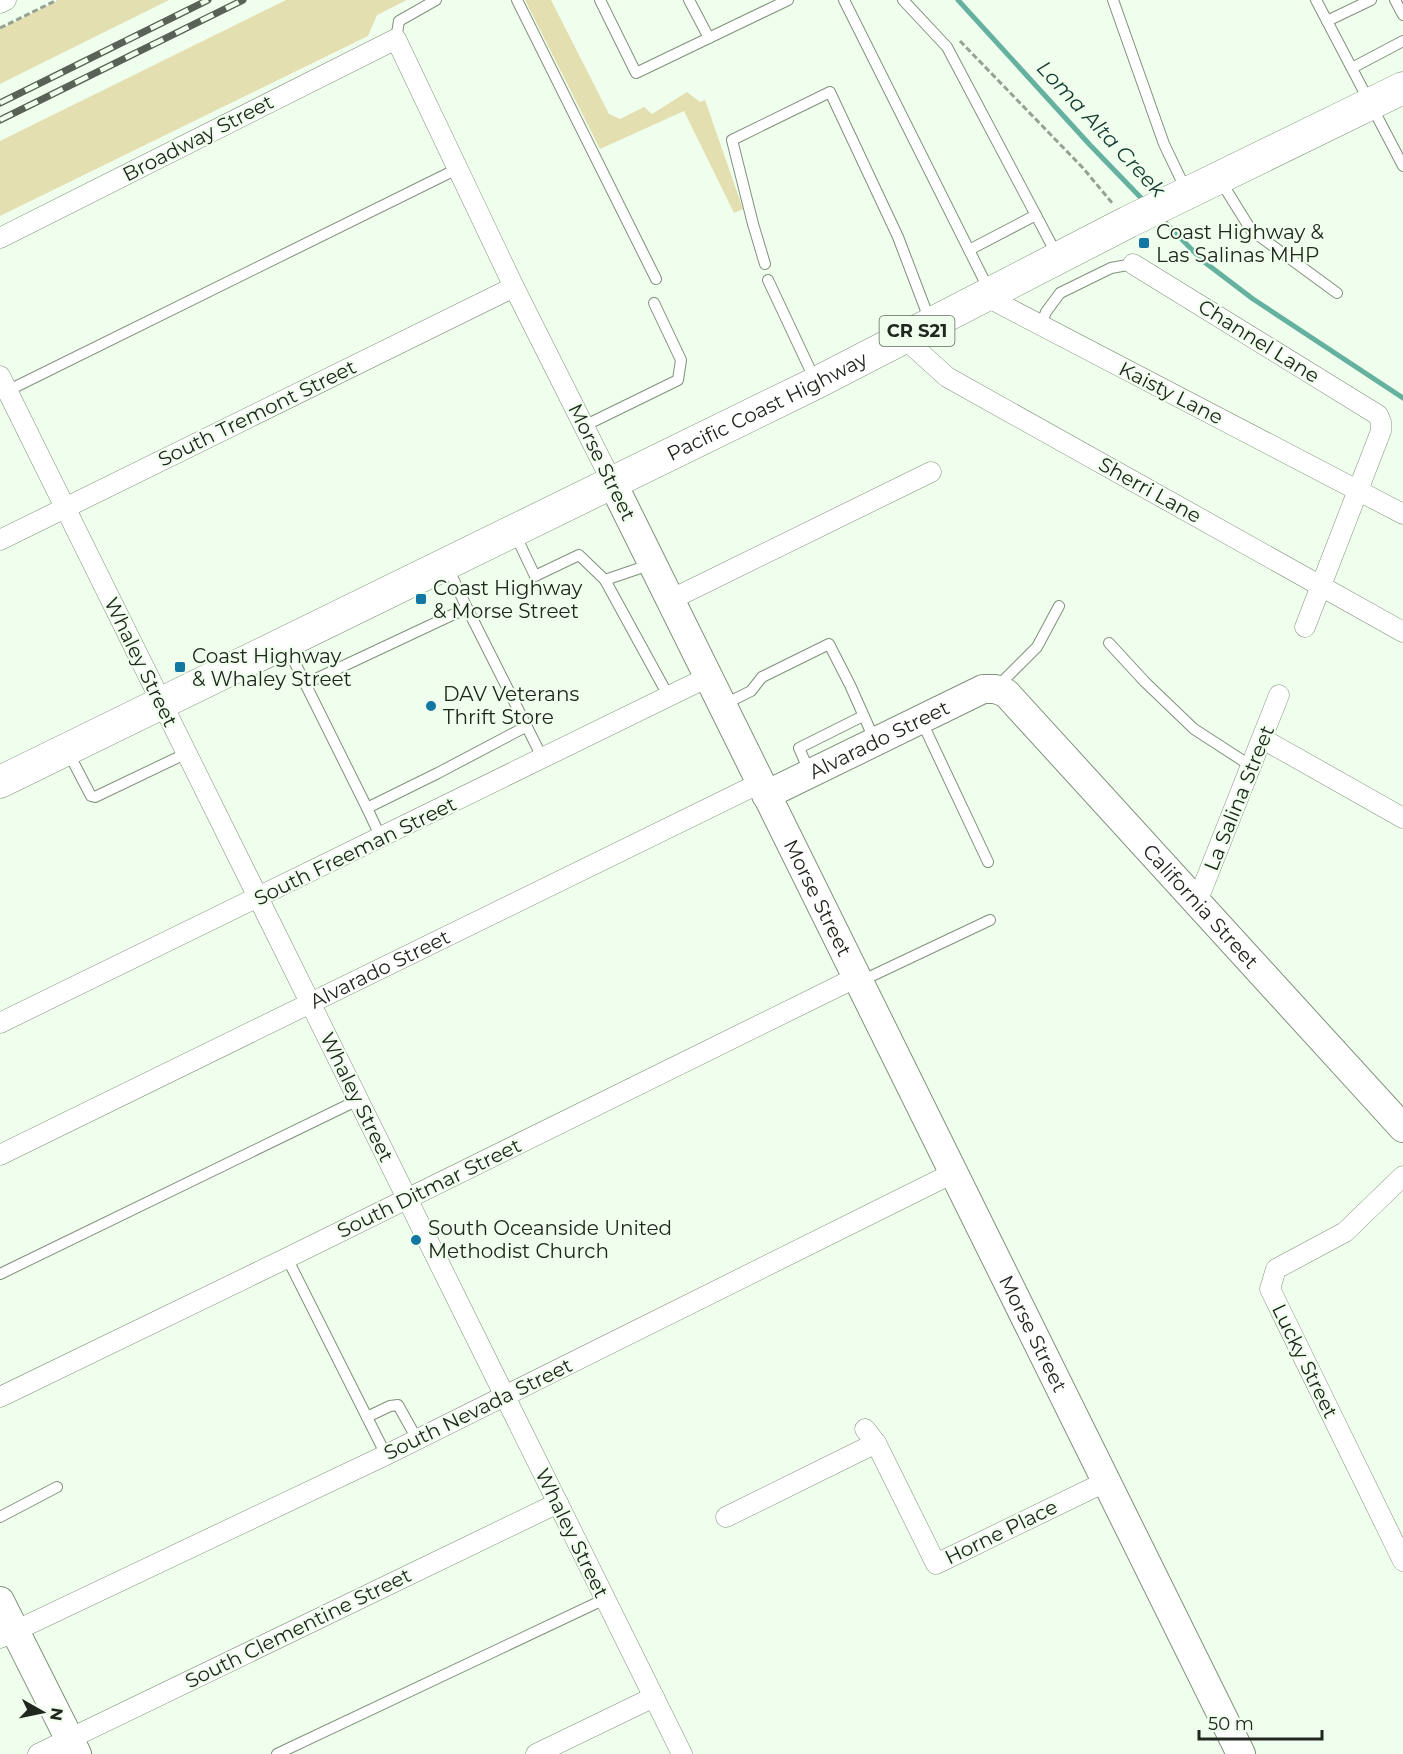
<svg xmlns="http://www.w3.org/2000/svg" width="1403" height="1754" viewBox="0 0 1403 1754" font-family="Montserrat,sans-serif">
	<style>
		.green { fill: #e4dfb0 }
		.lines { fill: none; stroke-linecap: round; stroke-linejoin: round }
		.stream { stroke: #64b1a0; stroke-width: 5 }
		.lane-casing { stroke: #80917d; stroke-width: 12 }
		.street-casing { stroke: #80917d; stroke-width: 21 }
		.secondary-casing { stroke: #80917d; stroke-width: 30 }
		.primary-casing { stroke: #80917d; stroke-width: 33 }
		.path { stroke: #96a193; stroke-width: 3; stroke-dasharray: 6 3; stroke-linecap: butt }
		.lane { stroke: #fff; stroke-width: 10 }
		.street { stroke: #fff; stroke-width: 20 }
		.secondary { stroke: #fff; stroke-width: 28 }
		.primary { stroke: #fff; stroke-width: 32 }
		.rail-casing { stroke: #596257; stroke-width: 7 }
		.rail { stroke: #f0ffed; stroke-width: 4.5; stroke-dasharray: 14; stroke-linecap: butt }
		.poi-dot { fill: #1277a3; stroke: #f0ffed; stroke-width: 2 }
		.labels { text-anchor: middle; stroke-width: 4.5; stroke-linejoin: round; paint-order: stroke }
		.shield { fill: #f0ffed; stroke: #5e685d; stroke-width: 1.5 }
		.shield-label { font-size: 18px; font-weight: bold; fill: #20271f }
		.street-label { font-size: 20px; fill: #20271f; stroke: #f0ffed }
		.poi-label { font-size: 20px; fill: #20271f; stroke: #f0ffed; text-anchor: start }
		.water-label { font-size: 21px; font-style: italic; fill: #173c35; stroke: #f0ffed }
	</style>
	<rect width="100%" height="100%" fill="#f0ffed"/>
	<g class="green">
		<polygon points="59,0 169,0 0,84 0,29"/>
		<polygon points="286,0 407,0 377,15 368,36 0,216 0,141"/>
		<polygon points="525,0 551,0 609,114 620,119 644,107 652,114 687,92 700,102 705,100 743,209 734,213 684,111 600,149"/>
	</g>
	<g class="lines">
		<g class="stream">
			<polyline points="958,0 1090,145 1145,202"/>
			<polyline points="1160,217 1203,261 1253,299 1403,398"/>
		</g>
		<g class="lane-casing">
			<g id="lane">
				<polyline points="517,0 656,279"/>
				<polyline points="600,0 636,73 788,0"/>
				<polyline points="689,0 709,38"/>
				<polyline points="844,0 989,290"/>
				<polyline points="903,0 947,47 1057,255"/>
				<polyline points="1113,0 1164,144 1186,190"/>
				<polyline points="1316,0 1403,166"/>
				<polyline points="1395,0 1403,15"/>
				<polyline points="1327,21 1371,0"/>
				<polyline points="396,39 399,21 436,0"/>
				<polyline points="1352,68 1403,41"/>
				<polyline points="1220,180 1251,230 1337,293"/>
				<polyline points="969,250 1036,215"/>
				<polyline points="765,264 753,224 732,140 830,92 898,237 930,321"/>
				<polyline points="768,280 815,380"/>
				<polyline points="1041,325 1046,312 1060,293 1111,268 1133,264"/>
				<polyline points="5,392 457,169"/>
				<polyline points="584,426 678,380 681,360 654,303"/>
				<polyline points="515,534 535,576 579,555 605,580 669,697"/>
				<polyline points="447,566 467,608"/>
				<polyline points="605,580 652,564"/>
				<polyline points="1109,643 1145,682 1194,729 1251,766"/>
				<polyline points="286,645 367,808 438,773 527,726"/>
				<polyline points="305,684 467,608 543,759"/>
				<polyline points="997,687 1037,647 1059,606"/>
				<polyline points="723,705 751,691 762,677 829,644 850,685 875,741"/>
				<polyline points="921,720 988,862"/>
				<polyline points="68,752 91,796 95,797 187,753"/>
				<polyline points="810,773 799,748 863,716"/>
				<polyline points="367,808 381,838"/>
				<polyline points="859,982 990,920"/>
				<polyline points="287,1258 386,1455"/>
				<polyline points="0,1274 358,1100"/>
				<polyline points="367,1417 390,1406 398,1405 417,1439"/>
				<polyline points="0,1517 57,1487"/>
				<polyline points="277,1754 605,1599"/>
			</g>
		</g>
		<g class="street-casing">
			<g id="street">
				<polyline points="0,3 6,0"/>
				<polyline points="0,238 396,39 514,287 612,482"/>
				<polyline points="1133,264 1378,415 1381,422 1381,431 1305,627"/>
				<polyline points="985,296 1403,514"/>
				<polyline points="904,338 947,377 1403,632"/>
				<polyline points="0,376 682,1754"/>
				<polyline points="0,540 514,287"/>
				<polyline points="670,600 931,472"/>
				<polyline points="1263,739 1403,818"/>
				<polyline points="1197,902 1279,695"/>
				<polyline points="0,1023 708,677"/>
				<path id="s1" d="M 0,1155 L 760,783"/>
				<polyline points="1403,1176 1345,1232 1276,1269 1270,1289 1403,1561"/>
				<polyline points="0,1397 287,1258 857,977"/>
				<polyline points="865,1429 876,1443 936,1564 1107,1481"/>
				<polyline points="726,1517 876,1443"/>
				<polyline points="0,1638 386,1455 953,1173"/>
				<polyline points="38,1754 558,1503"/>
				<polyline points="536,1754 654,1697"/>
			</g>
		</g>
		<g class="secondary-casing">
			<g id="secondary">
				<path id="s2" d="M 612,482 L 1241,1754"/>
				<path id="s3" d="M 766,795 L 983,689 L 995,689 L 1006,693 L 1403,1128"/>
				<polyline points="0,1601 77,1754"/>
			</g>
		</g>
		<g class="primary-casing">
			<g id="primary">
				<path id="s4" d="M 0,782 L 816,383 L 1128,222 L 1403,88"/>
			</g>
		</g>
		<g class="path">
			<polyline points="0,28 57,0"/>
			<polyline points="960,41 1083,168 1113,204"/>
		</g>
		<use href="#lane" class="lane"/>
		<use href="#street" class="street"/>
		<use href="#secondary" class="secondary"/>
		<use href="#primary" class="primary"/>
		<g class="rail-casing">
			<g id="rail">
				<polyline points="0,103 208,0"/>
				<polyline points="0,120 243,0"/>
			</g>
		</g>
		<use href="#rail" class="rail"/>
	</g>
	<g class="poi-dot">
		<rect x="1138" y="237" width="12" height="12" rx="3"/>
		<rect x="415" y="593" width="12" height="12" rx="3"/>
		<rect x="174" y="661" width="12" height="12" rx="3"/>
		<circle cx="431" cy="706" r="6"/>
		<circle cx="416" cy="1240" r="6"/>
	</g>
	<g class="labels">
		<rect class="shield" x="879.5" y="316" width="75" height="30" rx="4.5"/>
		<g class="shield-label">
			<text x="917" y="337">CR S21</text>
		</g>
		<g class="street-label">
			<text transform="translate(198 138) rotate(-27)" y="7">Broadway Street</text>
			<text transform="translate(1259 341) rotate(32)" y="7">Channel Lane</text>
			<text transform="translate(1171 393) rotate(27)" y="7">Kaisty Lane</text>
			<text dy="7" stroke="none"><textPath href="#s4" startOffset="854">Pacific Coast Highway</textPath></text>
			<text transform="translate(257 413) rotate(-26)" y="7">South Tremont Street</text>
			<text transform="translate(602 462) rotate(64)" y="7">Morse Street</text>
			<text transform="translate(1150 490) rotate(29)" y="7">Sherri Lane</text>
			<text transform="translate(141 662) rotate(64)" y="7">Whaley Street</text>
			<text dy="7" stroke="none"><textPath href="#s3" startOffset="126">Alvarado Street</textPath></text>
			<text transform="translate(1239 798) rotate(-68)" y="7">La Salina Street</text>
			<text transform="translate(355 851) rotate(-26)" y="7">South Freeman Street</text>
			<text dy="7" stroke="none"><textPath href="#s2" startOffset="464">Morse Street</textPath></text>
			<text dy="7" stroke="none"><textPath href="#s3" startOffset="554">California Street</textPath></text>
			<text dy="7" stroke="none"><textPath href="#s1" startOffset="423">Alvarado Street</textPath></text>
			<text transform="translate(357 1097) rotate(64)" y="7">Whaley Street</text>
			<text transform="translate(429 1188) rotate(-26)" y="7">South Ditmar Street</text>
			<text dy="7" stroke="none"><textPath href="#s2" startOffset="950">Morse Street</textPath></text>
			<text transform="translate(1305 1361) rotate(64)" y="7">Lucky Street</text>
			<text transform="translate(478 1409) rotate(-26)" y="7">South Nevada Street</text>
			<text transform="translate(1001 1532) rotate(-26)" y="7">Horne Place</text>
			<text transform="translate(572 1533) rotate(64)" y="7">Whaley Street</text>
			<text transform="translate(298 1628) rotate(-26)" y="7">South Clementine Street</text>
		</g>
		<g class="poi-label">
			<text x="1156" y="239">Coast Highway &amp;<tspan x="1156" dy="23">Las Salinas MHP</tspan></text>
			<text x="433" y="595">Coast Highway<tspan x="433" dy="23">&amp; Morse Street</tspan></text>
			<text x="192" y="663">Coast Highway<tspan x="192" dy="23">&amp; Whaley Street</tspan></text>
			<text x="443" y="701">DAV Veterans<tspan x="443" dy="23">Thrift Store</tspan></text>
			<text x="428" y="1235">South Oceanside United<tspan x="428" dy="23">Methodist Church</tspan></text>
		</g>
		<g class="water-label">
			<text transform="translate(1101 129) rotate(47)" y="7">Loma Alta Creek</text>
		</g>
	</g>
	<g transform="translate(42 1712) rotate(99)" stroke="#f0ffed" stroke-width="4.5" paint-order="stroke">
	<path d="M0-4.5L10 22L0 15L-10 22Z" fill="#20271f"/>
	<text y="-9" font-size="16" font-weight="bold" text-anchor="middle" fill="#20271f">N</text>
	</g>
	<path d="M1199 1730v9h123v-9" fill="none" stroke="#20271f" stroke-width="3"/>
	<text x="1208" y="1730" font-size="18" fill="#20271f" stroke="#f0ffed" stroke-width="4.5" paint-order="stroke">50 m</text>
</svg>
